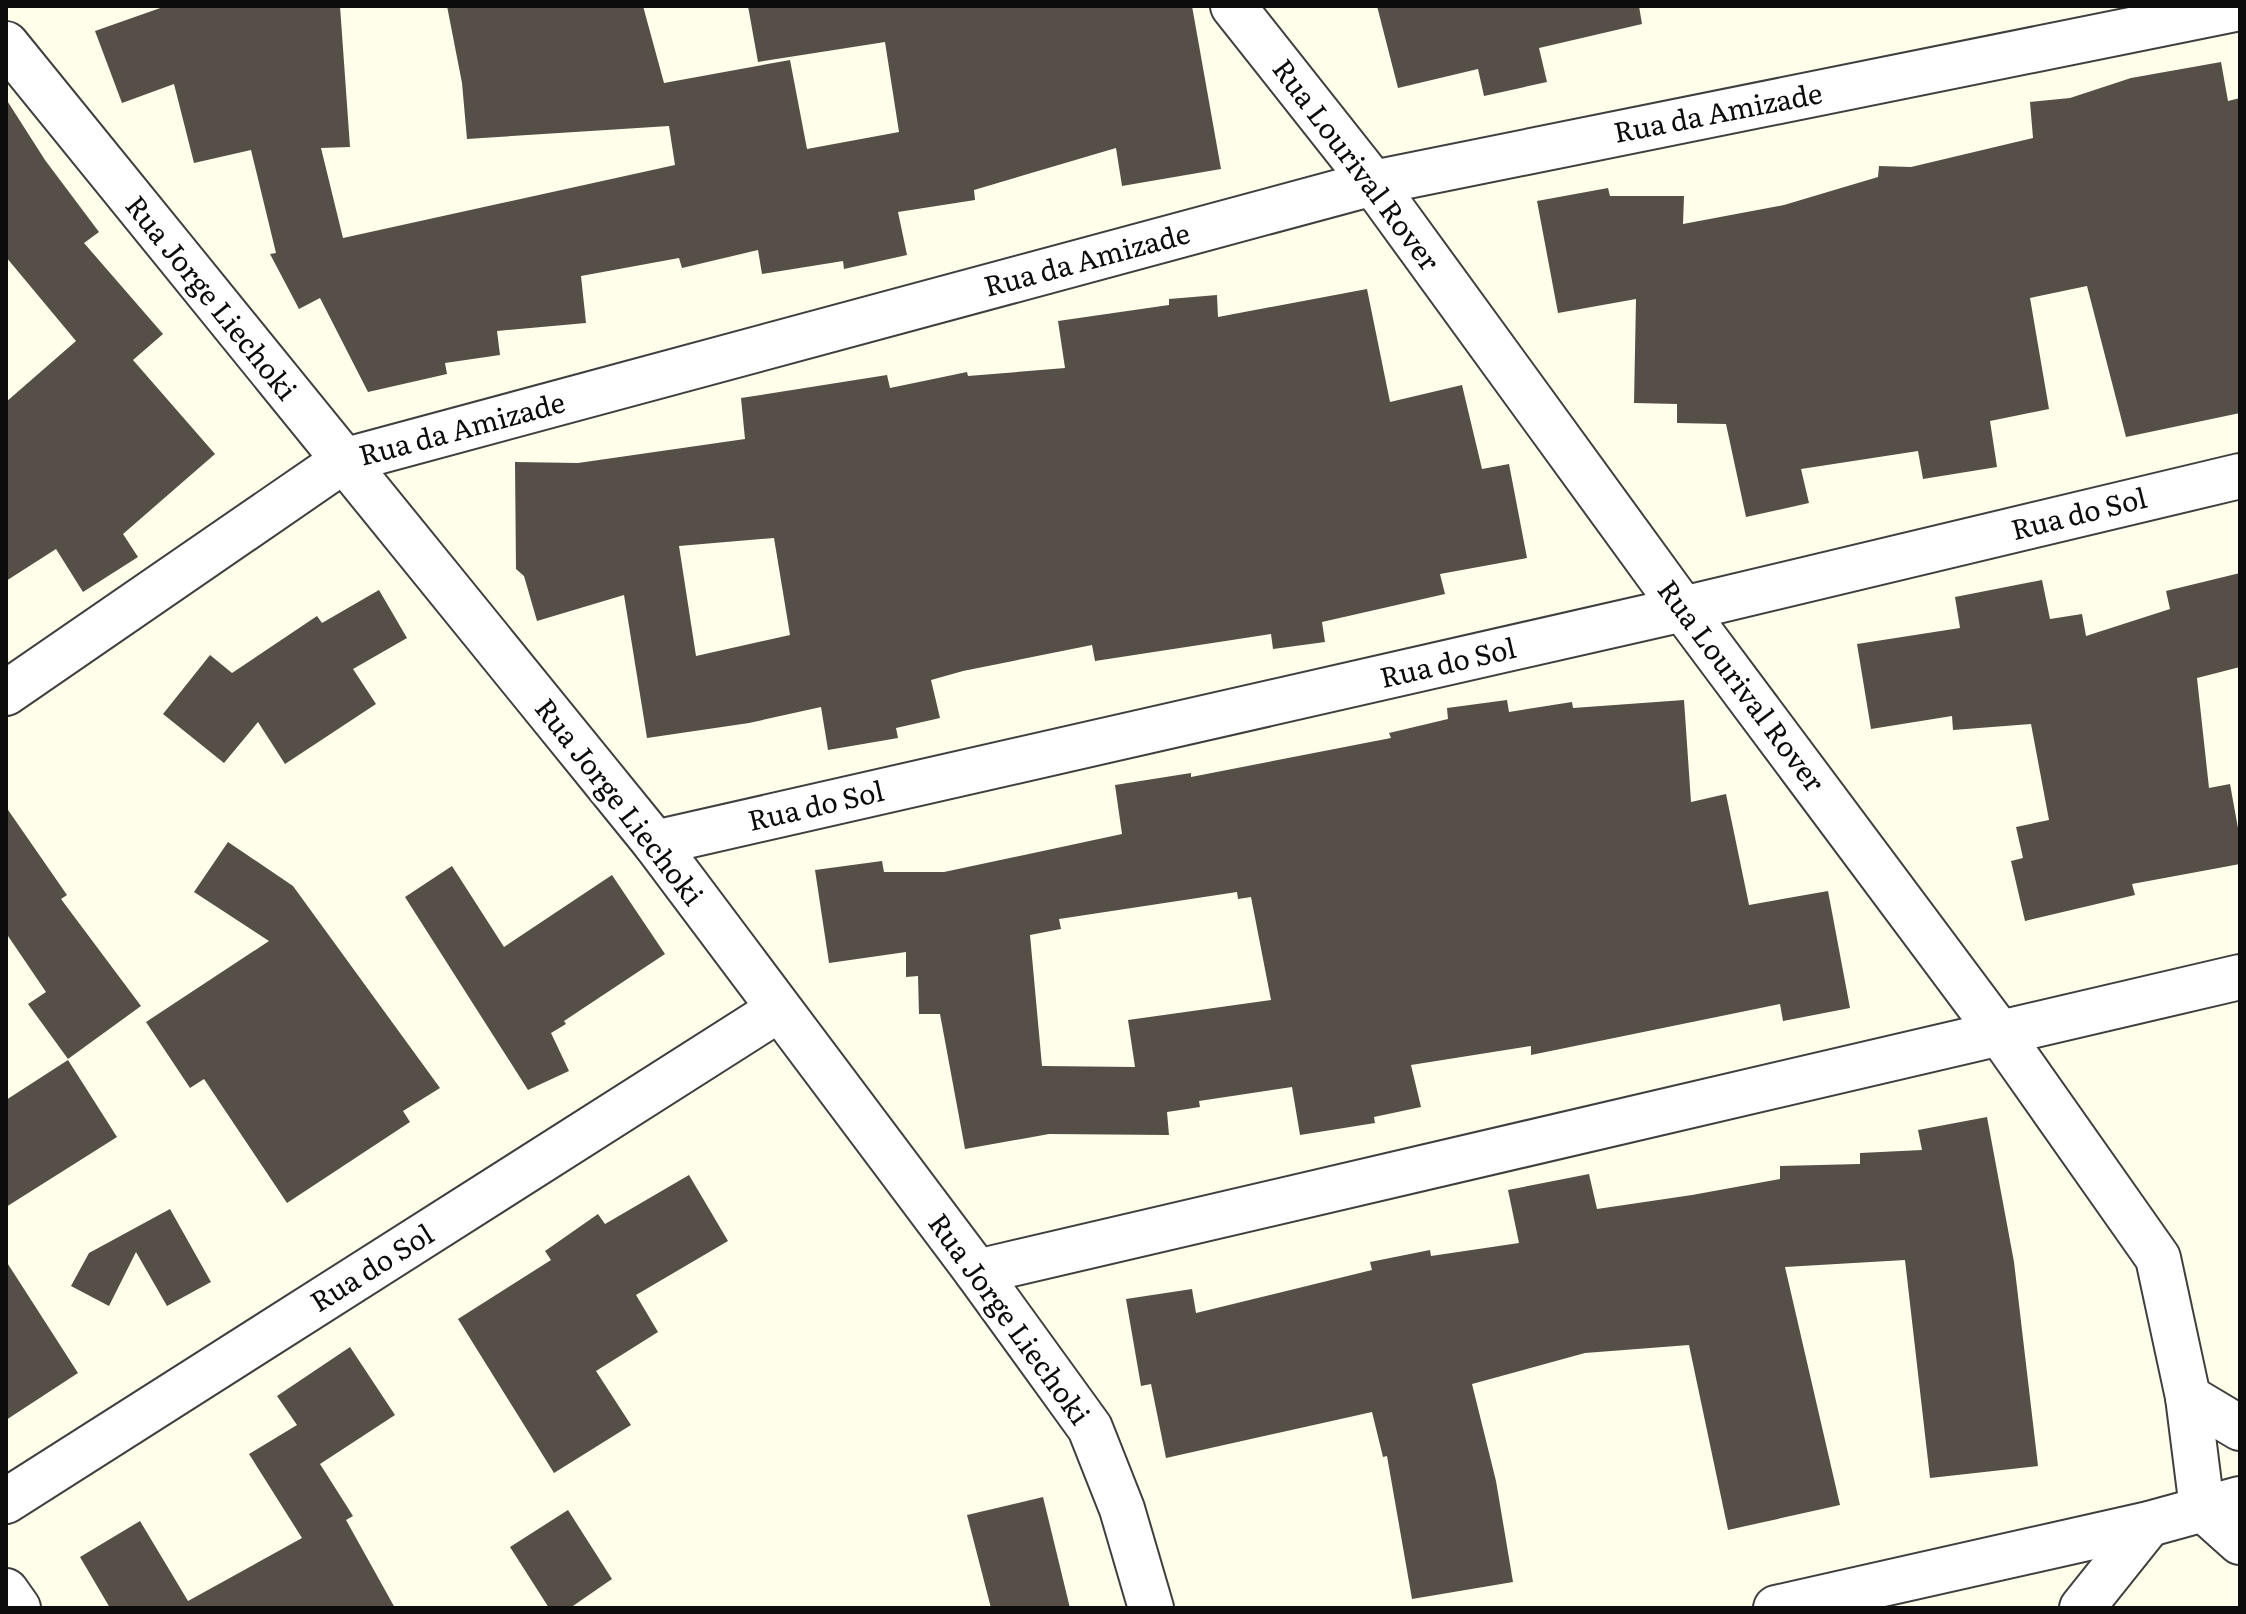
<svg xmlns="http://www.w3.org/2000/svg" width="2246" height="1614" viewBox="0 0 2246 1614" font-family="Literata,serif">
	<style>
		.building { fill: #554f47; fill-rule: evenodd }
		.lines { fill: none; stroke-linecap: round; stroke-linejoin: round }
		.minor-casing { stroke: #3f3f3f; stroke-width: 48 }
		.minor { stroke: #fff; stroke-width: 44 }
		.labels { text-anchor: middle; stroke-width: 8; stroke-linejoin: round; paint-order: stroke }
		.street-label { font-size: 28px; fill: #0c0c0c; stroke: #fff }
	</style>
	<rect width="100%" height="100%" fill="#fffeeb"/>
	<g class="building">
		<polygon points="166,6 340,6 350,147 321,148 343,238 675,165 669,126 467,139 462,83 447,6 643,6 664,83 790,60 807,149 899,132 885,42 758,62 748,6 1192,6 1221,169 1122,186 1116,148 974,190 975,200 898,212 907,255 844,269 843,261 762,274 758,250 682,268 679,258 581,276 586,323 497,331 500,355 445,363 447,374 368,392 320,298 299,309 270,254 276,253 251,150 194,163 174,84 122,103 95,31"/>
		<polygon points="1377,6 1639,6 1642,24 1539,48 1547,82 1484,96 1478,69 1398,88"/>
		<polygon points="2221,62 2228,101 2240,98 2240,413 2126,437 2087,286 2030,298 2049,409 1990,421 1997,467 1923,479 1918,451 1801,469 1809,503 1746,517 1726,424 1677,423 1677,404 1634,403 1636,299 1558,313 1537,201 1608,188 1610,196 1684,196 1683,224 1784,205 1878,177 1879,166 1911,167 2033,138 2030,102 2070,98 2131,78"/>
		<polygon points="6,99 45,160 99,232 84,243 163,334 133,360 215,454 123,534 138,557 83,592 56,549 6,581 6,402 76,341 6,257"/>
		<path d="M 1367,289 L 1390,402 L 1462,385 L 1482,469 L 1509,464 L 1527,558 L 1440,574 L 1445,594 L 1322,622 L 1325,642 L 1273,649 L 1271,634 L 1095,661 L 1092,645 L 963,671 L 931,680 L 940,718 L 896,728 L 898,738 L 828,750 L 821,707 L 749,723 L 647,738 L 624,595 L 537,621 L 524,576 L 516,569 L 515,462 L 578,463 L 745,439 L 741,398 L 887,375 L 890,388 L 967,372 L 968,376 L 1065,368 L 1058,321 L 1169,305 L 1169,299 L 1217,295 L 1218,317 ZM 774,538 L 790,635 L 696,656 L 679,546 Z"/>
		<polygon points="2240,573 2240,667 2197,678 2209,788 2230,784 2240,839 2240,864 2132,884 2135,895 2025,921 2011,861 2023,858 2016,827 2049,820 2031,724 1953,730 1952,716 1871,729 1857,644 1960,628 1955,597 2042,580 2050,619 2082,614 2086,636 2170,609 2166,591"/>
		<polygon points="379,590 407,638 353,669 376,704 285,764 258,722 224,763 163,714 210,655 232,673 317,616 322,623"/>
		<path d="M 1507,700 L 1509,712 L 1572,702 L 1573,708 L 1684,700 L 1691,802 L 1726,794 L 1749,905 L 1828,891 L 1850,1008 L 1783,1021 L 1780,1004 L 1531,1055 L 1531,1046 L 1411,1065 L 1421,1107 L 1374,1117 L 1375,1123 L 1300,1135 L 1292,1087 L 1199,1101 L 1200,1107 L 1167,1112 L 1169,1135 L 1049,1134 L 965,1149 L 940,1014 L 919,1014 L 918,976 L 906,977 L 906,952 L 829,963 L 815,870 L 882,861 L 884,872 L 944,872 L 1122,834 L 1115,785 L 1191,773 L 1191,777 L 1391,738 L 1389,733 L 1448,719 L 1447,708 ZM 1237,892 L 1238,899 L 1251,897 L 1271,1000 L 1128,1020 L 1135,1067 L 1042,1066 L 1030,935 L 1061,929 L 1059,919 Z"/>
		<polygon points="6,807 67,895 61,899 141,1006 68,1059 28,1004 46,992 6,933"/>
		<polygon points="228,842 293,886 440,1088 403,1111 410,1122 287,1203 204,1079 190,1088 146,1022 269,941 194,892"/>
		<polygon points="452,866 504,947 612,875 665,954 564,1021 566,1024 551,1033 569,1071 528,1090 405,897"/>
		<polygon points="68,1060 117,1137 6,1207 6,1100"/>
		<polygon points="1987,1117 2014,1262 2038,1466 1930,1478 1905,1260 1785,1267 1840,1505 1728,1530 1689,1345 1585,1353 1472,1384 1496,1481 1513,1582 1412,1599 1387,1456 1383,1457 1372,1412 1166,1458 1151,1384 1141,1386 1126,1299 1192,1289 1196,1313 1372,1270 1370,1262 1430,1250 1431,1256 1519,1243 1508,1190 1589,1174 1597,1209 1692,1195 1780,1179 1780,1166 1860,1164 1860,1153 1922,1150 1918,1130"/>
		<polygon points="689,1175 728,1241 636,1295 658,1332 596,1371 631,1425 554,1473 458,1319 551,1260 545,1251 598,1214 605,1224"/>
		<polygon points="170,1209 211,1282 167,1306 136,1252 109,1306 71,1286 89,1253"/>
		<polygon points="6,1261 78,1373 6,1420"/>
		<polygon points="350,1347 395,1415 320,1464 353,1516 346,1520 395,1608 110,1608 80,1557 140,1521 188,1601 302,1538 249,1454 297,1425 277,1396"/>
		<polygon points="1043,1497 1070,1608 991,1608 967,1515"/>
		<polygon points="568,1510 612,1579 570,1608 549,1608 510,1547"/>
	</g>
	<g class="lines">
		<g class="minor-casing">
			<g id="minor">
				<polyline points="1233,6 1373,183 1683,609 2001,1035 2158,1258 2188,1397 2202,1508 2240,1542"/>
				<polyline points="6,44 655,843 977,1272 1090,1428 1122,1509 1151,1608"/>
				<polyline points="6,693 343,461 1373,183 2240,8"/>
				<polyline points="655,843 1683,609 2240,476"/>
				<polyline points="977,1272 2240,977"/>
				<polyline points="2188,1397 2240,1428"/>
				<polyline points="6,1501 778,1010"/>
				<polyline points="6,1591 18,1608"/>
				<polyline points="1776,1608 2149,1524 2240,1499"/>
				<polyline points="2082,1608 2149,1524"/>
			</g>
		</g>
		<use href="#minor" class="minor"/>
	</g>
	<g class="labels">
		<g class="street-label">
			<text transform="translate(1718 113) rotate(-11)" y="10">Rua da Amizade</text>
			<text transform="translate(1356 165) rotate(53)" y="10">Rua Lourival Rover</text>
			<text transform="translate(1087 260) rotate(-15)" y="10">Rua da Amizade</text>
			<text transform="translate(211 298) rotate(51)" y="10">Rua Jorge Liechoki</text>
			<text transform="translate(462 429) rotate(-15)" y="10">Rua da Amizade</text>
			<text transform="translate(2079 514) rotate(-14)" y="10">Rua do Sol</text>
			<text transform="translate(1448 663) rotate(-13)" y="10">Rua do Sol</text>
			<text transform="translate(1741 686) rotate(53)" y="10">Rua Lourival Rover</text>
			<text transform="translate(619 802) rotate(52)" y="10">Rua Jorge Liechoki</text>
			<text transform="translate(816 806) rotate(-13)" y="10">Rua do Sol</text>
			<text transform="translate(372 1268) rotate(-32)" y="10">Rua do Sol</text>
			<text transform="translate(1009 1319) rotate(54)" y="10">Rua Jorge Liechoki</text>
		</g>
	</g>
	<rect width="2246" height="1614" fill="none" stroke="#0c0c0c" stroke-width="16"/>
</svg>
